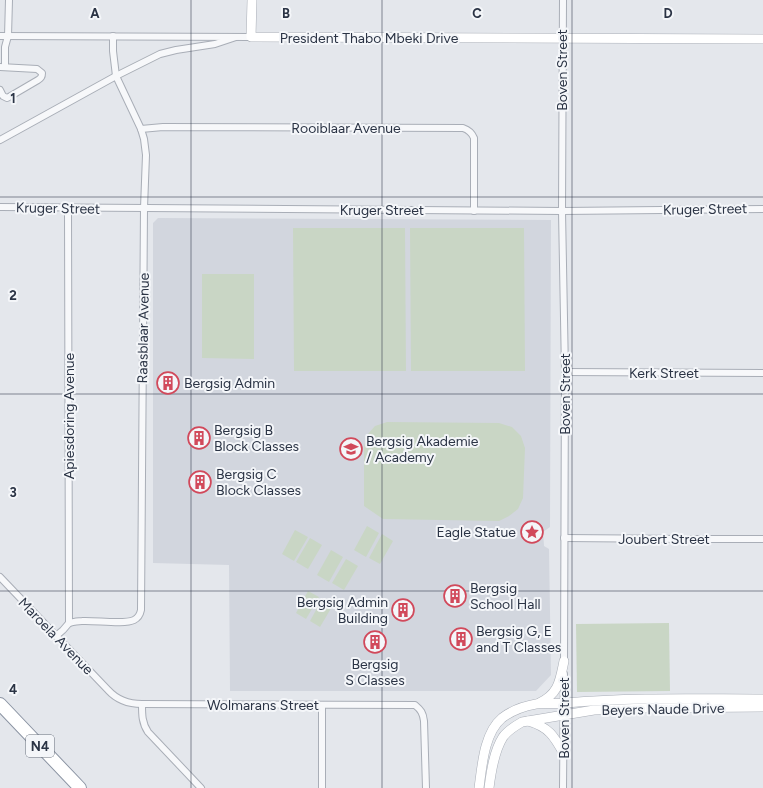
<svg xmlns="http://www.w3.org/2000/svg" width="763" height="788" viewBox="0 0 763 788" font-family="Figtree,sans-serif">
	<style>
		.built { fill: #d2d6de }
		.green { fill: #c9d6c5 }
		.lines { fill: none; stroke-linecap: round; stroke-linejoin: round }
		.street-casing { stroke: #a9aeb7; stroke-width: 8 }
		.secondary-casing { stroke: #a9aeb7; stroke-width: 10 }
		.highway-casing { stroke: #8b94a3; stroke-width: 14 }
		.street { stroke: #f7f8fa; stroke-width: 6 }
		.secondary { stroke: #fff; stroke-width: 9 }
		.highway { stroke: #fff; stroke-width: 12 }
		.grid { fill: none; stroke: #2b3445; stroke-width: 1; stroke-opacity: 0.55 }
		.labels { text-anchor: middle; stroke-width: 4; stroke-linejoin: round; paint-order: stroke }
		.shield { fill: #f4f6f9; stroke: #676e7b; stroke-width: 1 }
		.shield-label { font-size: 13px; font-weight: bold; fill: #2b3445 }
		.street-label { font-size: 14px; fill: #2b3445; stroke: #f4f6f9 }
		.poi-label { font-size: 14px; fill: #2b3445; stroke: #f4f6f9; text-anchor: start }
		.grid-label { font-size: 13px; text-anchor: middle; font-weight: bold; fill: #2b3445; stroke: #f4f6f9; stroke-width: 4; stroke-linejoin: round; paint-order: stroke }
	</style>
	<rect width="100%" height="100%" fill="#e4e7ec"/>
	<polygon class="built" points="158,218 551,220 550,527 543,532 544,546 549,549 551,675 536,691 230,691 229,565 153,563 153,223"/>
	<g class="green">
		<polygon points="293,228 405,228 406,371 294,371"/>
		<polygon points="410,228 524,228 525,371 411,371"/>
		<polygon points="202,274 254,274 254,359 202,358"/>
		<polygon points="387,422 499,423 512,427 521,436 525,448 523,498 518,509 509,516 499,521 383,519 364,506 364,447 367,435 375,426"/>
		<polygon points="367,526 379,533 366,557 354,550"/>
		<polygon points="295,530 308,537 294,561 282,554"/>
		<polygon points="382,534 393,541 380,564 369,558"/>
		<polygon points="310,538 322,545 308,569 296,562"/>
		<polygon points="331,550 343,557 329,582 317,575"/>
		<polygon points="346,559 358,566 344,590 332,583"/>
		<polygon points="308,591 319,597 306,619 296,613"/>
		<polygon points="322,599 333,605 320,627 310,621"/>
		<polygon points="669,623 670,691 577,692 576,624"/>
	</g>
	<g class="lines">
		<g class="street-casing">
			<g id="street">
				<polyline points="563,0 562,211 565,372 564,664"/>
				<polyline points="0,36 251,37"/>
				<path d="M 0,67 L 37,69 L 42,73 C 42,77 41,78 38,80 L 9,97 L 7,98 L 3,96 L 0,90"/>
				<polyline points="5,67 5,47 8,36 9,0"/>
				<path d="M 141,129 L 163,127 L 463,128 C 469,130 472,133 474,138 L 474,211"/>
				<polyline points="0,140 116,76 160,54 176,50 215,44 236,37"/>
				<polyline points="0,207 562,211 763,209"/>
				<polyline points="68,208 69,623"/>
				<polyline points="565,372 763,373"/>
				<polyline points="564,538 686,539 763,539"/>
				<path d="M 0,577 L 108,690 C 117,700 128,704 142,704 L 415,705 C 421,710 423,713 424,721 L 426,788"/>
				<path d="M 56,636 L 63,630 L 69,623 C 73,622 78,621 82,621 C 95,620 124,625 134,620 C 138,618 140,615 141,610 L 144,208 L 146,155 L 144,139 L 141,129 L 116,76 L 113,51 L 113,36"/>
				<path d="M 142,704 C 142,715 142,723 148,732 L 201,788"/>
				<polyline points="322,705 322,788"/>
				<polyline points="563,788 564,674"/>
			</g>
		</g>
		<g class="secondary-casing">
			<g id="secondary">
				<polyline points="252,0 251,37 763,39"/>
				<path d="M 539,703 C 559,694 560,680 564,661"/>
				<path d="M 528,721 C 549,727 554,736 564,754"/>
				<path d="M 479,788 C 482,766 484,733 502,718 C 511,711 525,706 536,704 C 546,703 556,704 566,703 C 632,697 697,699 763,699"/>
				<path d="M 489,788 C 491,772 494,751 503,737 C 508,730 515,726 522,722 L 594,710 L 647,708 L 763,707"/>
			</g>
		</g>
		<g class="highway-casing">
			<polyline id="highway" points="0,704 80,788"/>
		</g>
		<use href="#street" class="street"/>
		<use href="#secondary" class="secondary"/>
		<use href="#highway" class="highway"/>
	</g>
	<path class="grid" d="M 191,0 L 191,788M 382,0 L 382,788M 572,0 L 572,788M 0,197 L 763,197M 0,394 L 763,394M 0,591 L 763,591"/>
	<defs>
		<g id="building-ring" transform="scale(1.15)"><circle r="9.5" fill="#f4f6f9" stroke="#d1495b" stroke-width="1.5"/><path d="M-4-6H4V6H1V3H-1V6H-4ZM-2.5-4.3h1.7v1.8h-1.7ZM.8-4.3h1.7v1.8H.8ZM-2.5-1h1.7V.8h-1.7ZM.8-1h1.7V.8H.8Z" fill="#d1495b"/></g>
		<g id="school-ring" transform="scale(1.15)"><circle r="9.5" fill="#f4f6f9" stroke="#d1495b" stroke-width="1.5"/><path d="M0-5L7-2L0 1L-7-2ZM-4 1L0 2.5L4 1V4Q0 6-4 4Z" fill="#d1495b"/></g>
		<g id="sight-ring" transform="scale(1.15)"><circle r="9.5" fill="#f4f6f9" stroke="#d1495b" stroke-width="1.5"/><path d="M0-6L1.8-2.2L6-1.7L2.9 1.2L3.7 5.4L0 3.3L-3.7 5.4L-2.9 1.2L-6-1.7L-1.8-2.2Z" fill="#d1495b"/></g>
	</defs>
	<g fill-rule="evenodd">
		<use href="#building-ring" x="168" y="383"/>
		<use href="#building-ring" x="199" y="438"/>
		<use href="#school-ring" x="351" y="449"/>
		<use href="#building-ring" x="200" y="482"/>
		<use href="#sight-ring" x="532" y="532"/>
		<use href="#building-ring" x="455" y="596"/>
		<use href="#building-ring" x="403" y="610"/>
		<use href="#building-ring" x="461" y="639"/>
		<use href="#building-ring" x="375" y="642"/>
	</g>
	<g class="labels">
		<rect class="shield" x="26" y="735" width="28" height="22" rx="3"/>
		<g class="shield-label">
			<text x="40" y="751">N4</text>
		</g>
		<g class="street-label">
			<text x="369" y="43">President Thabo Mbeki Drive</text>
			<text transform="translate(562 70) rotate(-90)" y="5">Boven Street</text>
			<text x="346" y="133">Rooiblaar Avenue</text>
			<text transform="translate(58 208) rotate(1)" y="5">Kruger Street</text>
			<text transform="translate(705 209) rotate(-1)" y="5">Kruger Street</text>
			<text x="382" y="215">Kruger Street</text>
			<text transform="translate(143 328) rotate(-89)" y="5">Raasblaar Avenue</text>
			<text x="664" y="378">Kerk Street</text>
			<text transform="translate(565 394) rotate(-90)" y="5">Boven Street</text>
			<text transform="translate(69 416) rotate(-90)" y="5">Apiesdoring Avenue</text>
			<text x="664" y="544">Joubert Street</text>
			<text transform="translate(56 636) rotate(46)" y="5">Maroela Avenue</text>
			<text x="263" y="710">Wolmarans Street</text>
			<text transform="translate(663 709) rotate(-1)" y="5">Beyers Naude Drive</text>
			<text transform="translate(564 718) rotate(-90)" y="5">Boven Street</text>
		</g>
		<g class="poi-label">
			<text x="184" y="388">Bergsig Admin</text>
			<text x="214" y="435">Bergsig B<tspan x="214" dy="16">Block Classes</tspan></text>
			<text x="366" y="446">Bergsig Akademie<tspan x="366" dy="16">/ Academy</tspan></text>
			<text x="216" y="479">Bergsig C<tspan x="216" dy="16">Block Classes</tspan></text>
			<text x="516" y="537" text-anchor="end">Eagle Statue</text>
			<text x="470" y="593">Bergsig<tspan x="470" dy="16">School Hall</tspan></text>
			<text x="388" y="607" text-anchor="end">Bergsig Admin<tspan x="388" dy="16">Building</tspan></text>
			<text x="476" y="636">Bergsig G, E<tspan x="476" dy="16">and T Classes</tspan></text>
			<text x="375" y="669" text-anchor="middle">Bergsig<tspan x="375" dy="16">S Classes</tspan></text>
		</g>
	</g>
	<g class="grid-label">
		<text x="95" y="18">A</text>
		<text x="286" y="18">B</text>
		<text x="477" y="18">C</text>
		<text x="668" y="18">D</text>
		<text x="13" y="103">1</text>
		<text x="13" y="300">2</text>
		<text x="13" y="497">3</text>
		<text x="13" y="694">4</text>
	</g>
</svg>
